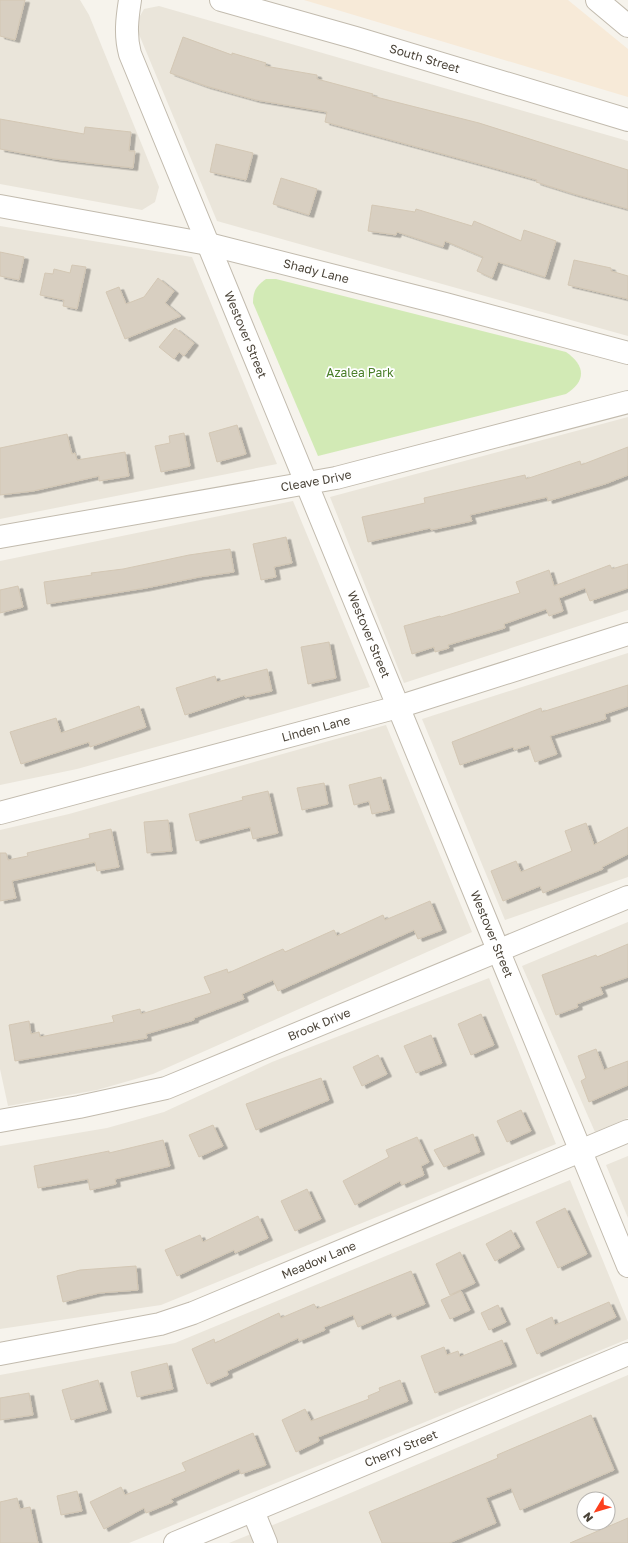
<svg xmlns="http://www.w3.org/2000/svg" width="628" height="1543" viewBox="0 0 628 1543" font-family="'Golos Text',sans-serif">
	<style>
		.residential { fill: #eae5da; fill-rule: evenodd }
		.commercial { fill: #f7ead8 }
		.green { fill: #d2eab5 }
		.building { fill: #d8cfc1; stroke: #d3c7b4; filter: url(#shadow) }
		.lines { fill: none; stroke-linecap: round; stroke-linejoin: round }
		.minor-casing { stroke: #c2bbae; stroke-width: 24 }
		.minor { stroke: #fff; stroke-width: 22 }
		.labels { text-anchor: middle; stroke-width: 3.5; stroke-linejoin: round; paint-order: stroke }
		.street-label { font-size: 12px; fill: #4b4439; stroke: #fff }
		.park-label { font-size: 12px; fill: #4a7f2a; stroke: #fff }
	</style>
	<defs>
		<filter id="shadow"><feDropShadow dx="4.5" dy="2.5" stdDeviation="0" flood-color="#0004"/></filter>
	</defs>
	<rect width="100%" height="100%" fill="#f6f3ec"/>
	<g class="residential">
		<polygon points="0,0 80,0 89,15 159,187 155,202 142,210 0,184"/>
		<polygon points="159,6 628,141 628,336 217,221 138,32 137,21 144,9"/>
		<polygon points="0,226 192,257 277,464 0,519"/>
		<polygon points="628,417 628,610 404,683 330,497"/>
		<polygon points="293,501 370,687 77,769 0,785 0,561"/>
		<polygon points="628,653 628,877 505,920 422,719"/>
		<polygon points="386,725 472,932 153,1074 97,1090 8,1106 0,1069 0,830 69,814"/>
		<polygon points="628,922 628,1118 595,1132 522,966"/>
		<polygon points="489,978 556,1144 161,1305 0,1329 0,1146 107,1128 164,1112 272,1062"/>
		<polygon points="628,1156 628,1218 606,1165"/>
		<polygon points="570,1180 628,1322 628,1339 129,1543 0,1543 0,1375 175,1343"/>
		<path d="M 628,1375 L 628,1543 L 229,1543 L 334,1500 ZM 584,1499 L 608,1499 L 608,1523 L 584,1523 Z"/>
	</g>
	<polygon class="commercial" points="304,0 568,0 628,49 628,97"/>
	<path class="green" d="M 266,279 L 276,279 L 566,352 C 585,365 587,381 566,394 L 318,456 L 253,303 C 253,291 256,286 266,279 Z"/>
	<g class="building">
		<polygon points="0,0 25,0 15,40 0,36"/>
		<polygon points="183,37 232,55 232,53 266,63 265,66 317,75 317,79 373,94 372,96 479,123 628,170 628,209 574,194 536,182 537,180 487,166 325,122 327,112 256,100 206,86 170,73"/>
		<polygon points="0,119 84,134 85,127 131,132 129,151 135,151 133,168 55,159 0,149"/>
		<polygon points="216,144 253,153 246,180 210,172"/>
		<polygon points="281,178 317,189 309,215 273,204"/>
		<polygon points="372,205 415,212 416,209 472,226 474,221 521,241 524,230 556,241 545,277 498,262 492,278 477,271 483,257 445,241 443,247 397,232 396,235 368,231"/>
		<polygon points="0,252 24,257 19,280 0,276"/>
		<polygon points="574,260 611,268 611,271 628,276 628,299 568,285"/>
		<polygon points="72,265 86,267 77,309 63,306 64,300 40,295 45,273 53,274 54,269 70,273"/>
		<polygon points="158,278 174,291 165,303 181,316 125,339 106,292 119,287 126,304 144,297"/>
		<polygon points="175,328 194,343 184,356 179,352 174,359 159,347"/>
		<polygon points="237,425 246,454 217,462 209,433"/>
		<polygon points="184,433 190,466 161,472 155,446 170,443 169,436"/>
		<polygon points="67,434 72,454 75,453 77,460 125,452 129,476 99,481 99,476 33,491 0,495 0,448"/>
		<polygon points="628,447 628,475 605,484 548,501 547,497 470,515 472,521 431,530 430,528 368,542 362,517 425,503 424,498 525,475 526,479 580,461 581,465"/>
		<polygon points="286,537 292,563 274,567 276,577 261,580 253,544"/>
		<polygon points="230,549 234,572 199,577 146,588 47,604 44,582 92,575 91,573 123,569 189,555"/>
		<polygon points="628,564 628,588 590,601 585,588 559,598 563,611 549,616 546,609 504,624 505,628 448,645 449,648 435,652 434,647 412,654 404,626 440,616 441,617 520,593 516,582 549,570 554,586 610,565 612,569"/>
		<polygon points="18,586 23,607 0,613 0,590"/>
		<polygon points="329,642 336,678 308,684 301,647"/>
		<polygon points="267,669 272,691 245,697 245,695 185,715 176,688 215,676 217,682"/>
		<polygon points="628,685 628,706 605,714 606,719 550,736 557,754 535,762 529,745 514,750 513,747 460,765 452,742 541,708 542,712"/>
		<polygon points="139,706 146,727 90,747 89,742 21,764 10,732 56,718 61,733"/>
		<polygon points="381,777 390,810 372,814 369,801 354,805 349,785"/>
		<polygon points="324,783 328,804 302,810 297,788"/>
		<polygon points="268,791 278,833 253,839 250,827 196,841 189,814 243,800 242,797"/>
		<polygon points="168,820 172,851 147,853 144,822"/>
		<polygon points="586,823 594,845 628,827 628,854 602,867 603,869 543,893 540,886 503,901 491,871 516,861 521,872 572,851 565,831"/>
		<polygon points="111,829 119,867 97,871 95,862 12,881 16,898 0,901 0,853 6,853 8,860 28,856 27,853 90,838 89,834"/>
		<polygon points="430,901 442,930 418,939 414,930 278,991 273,980 242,994 244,999 194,1018 194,1020 146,1034 147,1038 15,1061 9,1025 29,1021 31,1034 39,1032 40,1037 114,1022 112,1016 140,1009 141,1014 211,993 204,977 227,969 228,973 283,949 285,952 334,930 337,936 383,915 385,920"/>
		<polygon points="628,944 628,977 600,987 603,994 577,1004 578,1007 556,1015 542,975 596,955 597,957"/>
		<polygon points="481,1014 494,1045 471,1055 458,1024"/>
		<polygon points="431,1035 442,1063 416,1073 404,1046"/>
		<polygon points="596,1049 604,1070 628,1061 628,1085 589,1102 581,1081 586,1078 578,1056"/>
		<polygon points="378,1055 387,1074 362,1086 353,1067"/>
		<polygon points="321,1078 329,1100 256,1130 246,1104"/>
		<polygon points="521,1110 531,1131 507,1142 497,1121"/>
		<polygon points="213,1125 223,1146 199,1157 189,1135"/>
		<polygon points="473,1134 480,1152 444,1167 434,1150"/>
		<polygon points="417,1137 429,1162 421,1166 424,1175 402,1185 400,1181 355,1205 343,1181 389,1157 386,1150"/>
		<polygon points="163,1140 170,1166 115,1179 116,1184 90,1190 88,1179 38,1188 34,1166 109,1151 109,1153"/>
		<polygon points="307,1189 321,1219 295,1231 281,1201"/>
		<polygon points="565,1208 587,1254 558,1268 536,1222"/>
		<polygon points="258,1216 268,1238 235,1253 234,1250 177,1276 165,1250 200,1235 203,1242"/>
		<polygon points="511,1230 520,1247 495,1261 486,1244"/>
		<polygon points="460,1252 475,1283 450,1295 436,1264"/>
		<polygon points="136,1266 138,1290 99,1293 63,1302 57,1276 80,1270"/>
		<polygon points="411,1271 425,1304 393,1317 391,1313 358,1327 353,1315 324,1327 325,1330 299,1341 298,1338 227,1371 228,1375 207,1384 192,1349 214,1339 215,1343 279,1313 281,1318 314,1304 317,1309"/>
		<polygon points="461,1291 470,1310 450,1319 441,1300"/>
		<polygon points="609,1302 616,1317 537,1354 526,1329 552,1317 555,1325"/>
		<polygon points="498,1305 506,1322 489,1330 481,1313"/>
		<polygon points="502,1340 512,1364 435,1393 421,1356 444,1347 447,1355 458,1351 460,1357"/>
		<polygon points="167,1363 173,1389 137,1397 131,1372"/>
		<polygon points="98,1380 107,1410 71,1420 62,1390"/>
		<polygon points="400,1380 408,1401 318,1437 319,1441 296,1452 282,1420 305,1409 311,1421 369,1399 368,1396 380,1391 379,1388"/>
		<polygon points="29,1393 33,1415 0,1420 0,1398"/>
		<polygon points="591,1415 614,1470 520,1510 511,1488 486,1498 496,1523 449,1543 382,1543 369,1512 498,1458 497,1455"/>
		<polygon points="253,1433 266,1465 241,1474 239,1469 171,1499 173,1502 146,1513 144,1508 104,1529 90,1502 121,1487 125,1495 186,1471 182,1463"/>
		<polygon points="77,1491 82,1511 61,1515 57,1496"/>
		<polygon points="17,1498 20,1509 30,1507 38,1543 0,1543 0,1502"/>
		<polygon points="628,1518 628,1543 570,1543"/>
	</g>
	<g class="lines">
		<g class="minor-casing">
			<g id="minor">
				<path id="s1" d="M 130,0 C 127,19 125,35 130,54 L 628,1266"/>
				<path id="s2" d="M 221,0 L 356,38 L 628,120"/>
				<polyline points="597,0 628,26"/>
				<path id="s3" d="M 0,206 L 208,244 L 445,304 L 628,353"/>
				<path id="s4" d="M 0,537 L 336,478 L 628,402"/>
				<path id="s5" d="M 0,813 L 398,707 L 628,634"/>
				<path id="s6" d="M 0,1121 L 79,1107 L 166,1088 L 628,897"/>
				<path id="s7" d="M 0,1354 L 160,1324 L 193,1313 L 628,1131"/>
				<polyline points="253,1511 266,1543"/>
				<path id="s8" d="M 175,1543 L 628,1354"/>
			</g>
		</g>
		<use href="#minor" class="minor"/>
	</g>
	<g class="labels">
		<g class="street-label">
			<text dy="4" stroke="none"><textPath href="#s2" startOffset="212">South Street</textPath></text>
			<text dy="4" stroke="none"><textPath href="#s3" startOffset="323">Shady Lane</textPath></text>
			<text dy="4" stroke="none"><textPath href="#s1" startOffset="358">Westover Street</textPath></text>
			<text dy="4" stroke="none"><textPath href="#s4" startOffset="321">Cleave Drive</textPath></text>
			<text dy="4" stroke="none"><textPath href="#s1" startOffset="682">Westover Street</textPath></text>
			<text dy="4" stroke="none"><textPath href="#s5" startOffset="327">Linden Lane</textPath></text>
			<text dy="4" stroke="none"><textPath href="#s1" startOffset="1006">Westover Street</textPath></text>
			<text dy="4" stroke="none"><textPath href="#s6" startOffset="335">Brook Drive</textPath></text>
			<text dy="4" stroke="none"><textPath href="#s7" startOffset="334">Meadow Lane</textPath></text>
			<text dy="4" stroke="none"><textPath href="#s8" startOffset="245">Cherry Street</textPath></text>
		</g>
		<g class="park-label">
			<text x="360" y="377">Azalea Park</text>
		</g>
	</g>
	<g transform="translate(596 1511) rotate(232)"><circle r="19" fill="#ffffff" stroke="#b7b4b0"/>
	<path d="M0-3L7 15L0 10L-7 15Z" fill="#fc3f1d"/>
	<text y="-6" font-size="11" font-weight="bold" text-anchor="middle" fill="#4b4439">N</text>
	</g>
</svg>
